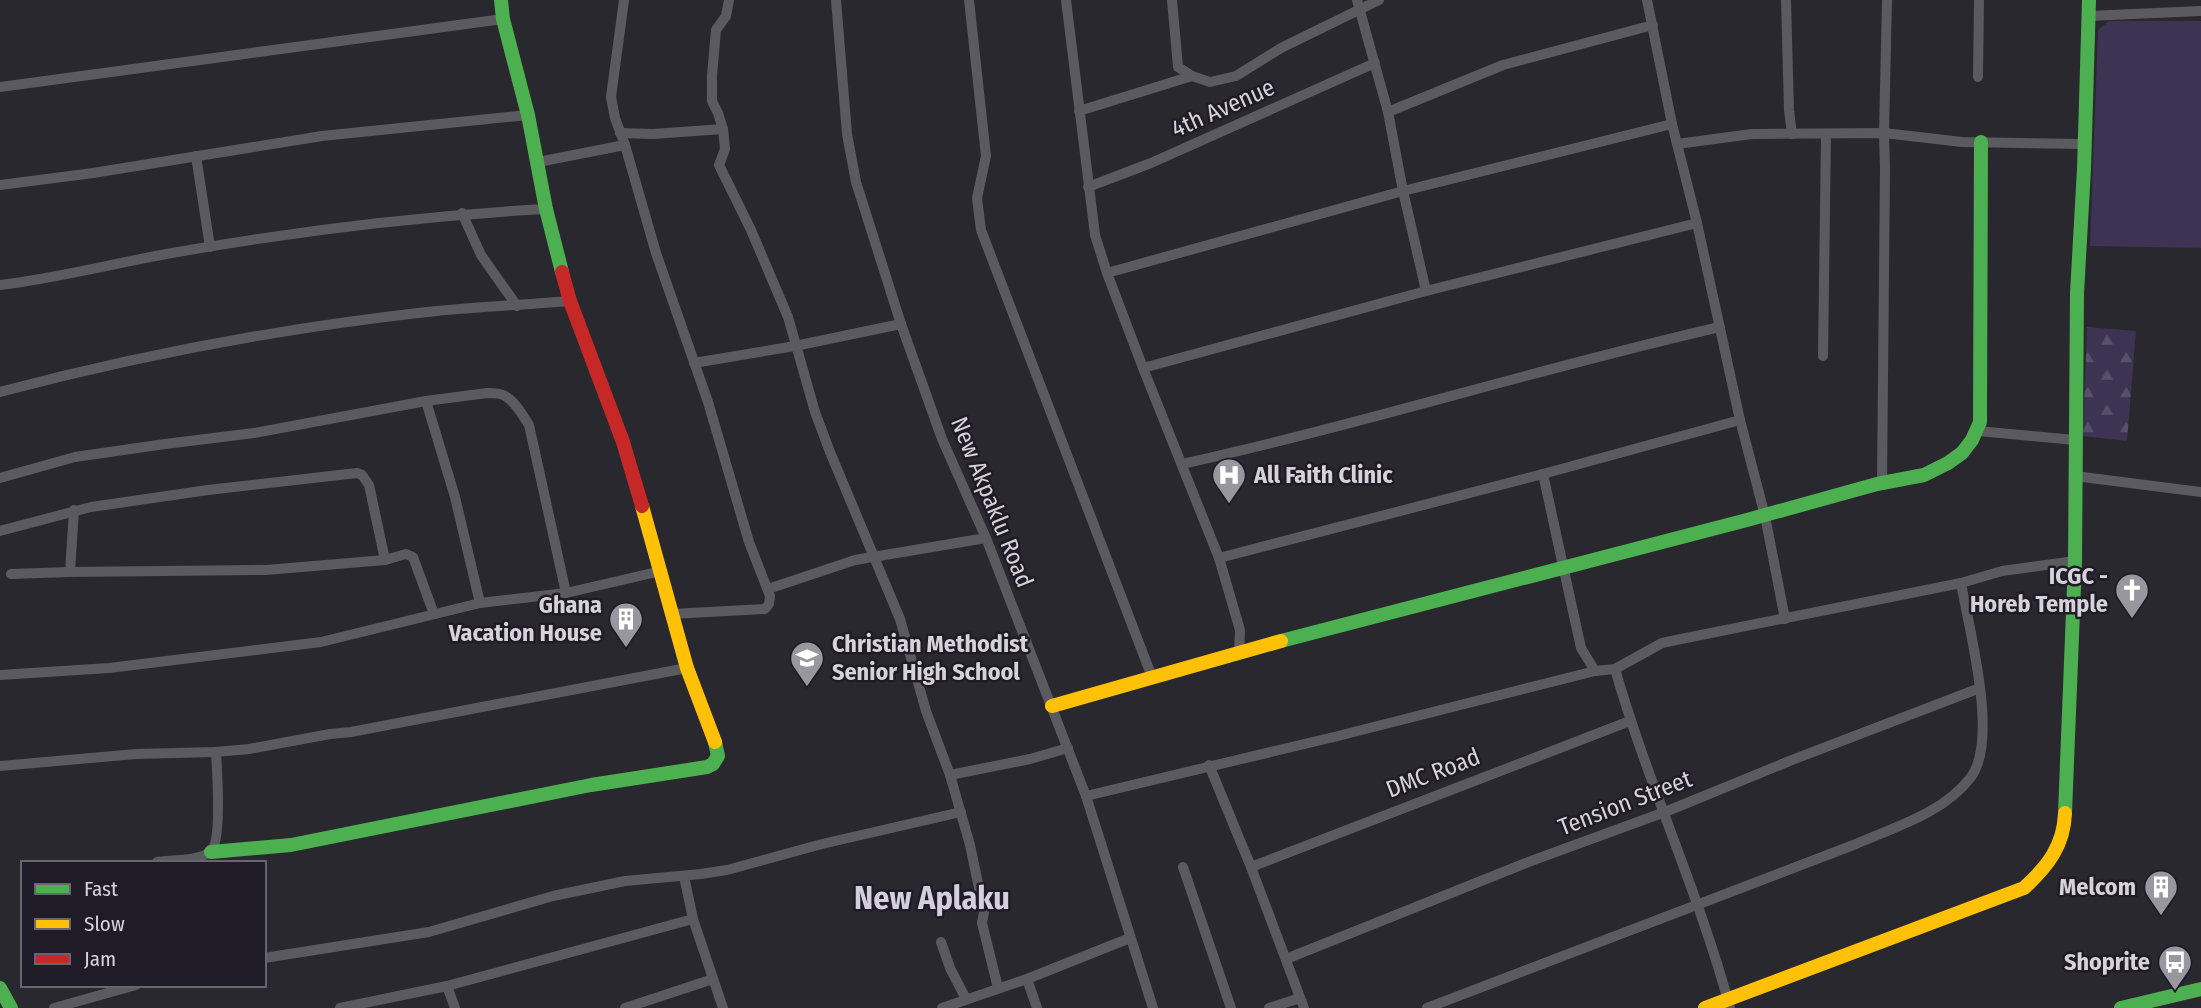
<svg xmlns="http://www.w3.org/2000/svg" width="2201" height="1008" viewBox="0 0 2201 1008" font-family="'Fira Sans Condensed',sans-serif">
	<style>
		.forest { fill: url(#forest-firs) }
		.green { fill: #3d3352 }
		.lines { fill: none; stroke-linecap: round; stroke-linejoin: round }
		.street { stroke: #5b5a5e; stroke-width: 10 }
		.fast { stroke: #4caf50; stroke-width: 14 }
		.slow { stroke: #ffc107; stroke-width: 14 }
		.jam { stroke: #c62828; stroke-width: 14 }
		.labels { text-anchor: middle; stroke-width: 5; stroke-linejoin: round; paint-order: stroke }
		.street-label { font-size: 24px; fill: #d4d2da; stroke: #1f1c27 }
		.poi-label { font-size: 24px; font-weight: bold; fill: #d4d2da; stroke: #1f1c27; text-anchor: end }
		.district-label { font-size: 32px; font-weight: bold; fill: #d2cfde; stroke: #1f1c27 }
	</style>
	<defs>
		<pattern id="forest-firs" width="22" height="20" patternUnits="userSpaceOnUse" patternTransform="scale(1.75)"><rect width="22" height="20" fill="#3d3352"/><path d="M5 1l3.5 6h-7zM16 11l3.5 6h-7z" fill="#58506a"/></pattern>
	</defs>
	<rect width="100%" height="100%" fill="#29282e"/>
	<polygon class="forest" points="2087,327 2136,331 2127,441 2083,436"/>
	<polygon class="green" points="2109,21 2201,21 2201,248 2090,246 2098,30"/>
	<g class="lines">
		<g class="street">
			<polyline points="624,0 611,97 615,118 625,145 656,253 708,402 749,542 770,596 769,604 765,609 672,614"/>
			<polyline points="729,0 726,16 716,30 712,76 712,101 718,113 723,129 725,149 719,165 751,230 788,317 815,412 830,452 900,619 926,711 950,775 970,845 984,912 982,923 998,988"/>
			<polyline points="836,0 847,134 856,182 901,324 942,439 986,538 1086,796 1153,1008"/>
			<polyline points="969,0 986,156 977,198 981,230 1152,677"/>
			<polyline points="1066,0 1095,235 1107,273 1143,368 1219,558 1240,630 1239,654"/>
			<polyline points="1172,0 1178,67 1192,76 1210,82 1236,76 1281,48 1379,0"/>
			<polyline points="1357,0 1388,112 1403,191 1426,291"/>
			<polyline points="1647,0 1672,124 1697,223 1740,420 1765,516 1785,619"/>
			<polyline points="1786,0 1789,110 1792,134"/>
			<polyline points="2088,16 2201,11"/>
			<polyline points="1978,77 1979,0"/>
			<polyline points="0,87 503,19"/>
			<polyline points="1079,111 1192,76"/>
			<polyline points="1388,112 1503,65 1653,25"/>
			<polyline points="620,133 653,134 723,129"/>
			<polyline points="1677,144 1752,134 1884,133 1962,142 2084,144"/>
			<polyline points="196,156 210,247"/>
			<polyline points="538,162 625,145"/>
			<polyline points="0,185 93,173 322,136 528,115"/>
			<polyline points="1088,187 1151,163 1375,63"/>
			<polyline points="462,213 481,255 517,306"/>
			<polyline points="1107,273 1403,191 1672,124"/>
			<path d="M 0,285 C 58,278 115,263 172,253 C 296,231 420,216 546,209"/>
			<polyline points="1823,356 1826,135"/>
			<polyline points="694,363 795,346 901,324"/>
			<polyline points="1143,368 1426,291 1697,223"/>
			<path d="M 0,392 C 140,355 283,328 427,312 C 474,307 522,305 570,301"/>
			<polyline points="426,401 455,497 480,603"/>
			<polyline points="1978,431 2075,440"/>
			<path d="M 1182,464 C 1363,424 1540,368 1720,327"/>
			<polyline points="1543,474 1581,648 1595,671"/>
			<polyline points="2075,476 2201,492"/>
			<path d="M 0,478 L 75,457 L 165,444 L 254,433 L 426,401 L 487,393 C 492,393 501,393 505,396 C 515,401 523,416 529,425 L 566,593"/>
			<polyline points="1882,482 1885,169 1884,133 1887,0"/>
			<polyline points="0,531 91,507 208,490 357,473 362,475 369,485 385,560 266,570 70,572"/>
			<polyline points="1219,558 1543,474 1740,420"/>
			<polyline points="385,560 406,554 413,557 434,614"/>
			<polyline points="11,574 70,572 74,510"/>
			<polyline points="768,589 855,560 986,538"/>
			<path d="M 1615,669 C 1648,784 1699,893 1730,1008"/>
			<polyline points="0,675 109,668 321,642 480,603 566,593 661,571"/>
			<polyline points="1209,765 1251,867 1304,1008"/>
			<polyline points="0,766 136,754 216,752 249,749 330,734 351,732 687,668"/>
			<polyline points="950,775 1030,759 1068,748"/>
			<polyline points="1086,796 1334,737 1595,671 1615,669 1662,643 1681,639 1961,583 2002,571 2075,561"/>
			<path d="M 157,862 C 171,860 201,861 211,851 C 222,841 217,769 216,752"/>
			<polyline points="1183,867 1231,1008"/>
			<polyline points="1251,867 1630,721"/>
			<polyline points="684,876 693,919 723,1008"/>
			<polyline points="941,942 950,968 966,999"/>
			<polyline points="264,958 429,932 553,896 625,881 701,874 727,870 822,844 961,812"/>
			<polyline points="1286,959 1531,861 1665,812 1792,760 1980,688"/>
			<polyline points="1027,979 1037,1008"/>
			<polyline points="447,986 455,1008"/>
			<polyline points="54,1008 136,985"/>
			<polyline points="340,1008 447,986 693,919"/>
			<polyline points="625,1008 713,979"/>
			<polyline points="942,1008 1027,979 1130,938"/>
			<polyline points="1269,1008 1300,998"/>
			<path d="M 1427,1008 L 1856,844 C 1895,827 1944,813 1971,777 C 1999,739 1969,629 1961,583"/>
		</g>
		<g class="fast">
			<polyline points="501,0 503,19 528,115 546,209 562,272"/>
			<polyline points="1281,641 1747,520 1877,484 1924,475 1948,463 1962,453 1972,440 1980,422 1981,142"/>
			<polyline points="2065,813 2075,561 2077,293 2084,169 2089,0"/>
			<polyline points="211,852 291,845 591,785 707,767 713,764 718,756 715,742"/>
			<polyline points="0,988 11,1008"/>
			<polyline points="2121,1008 2201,989"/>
		</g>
		<g class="slow">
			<polyline points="642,506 687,668 715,742"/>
			<polyline points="1052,706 1281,641"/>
			<path d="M 1705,1008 L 2024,888 C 2047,867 2064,846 2065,813"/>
		</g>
		<polyline class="jam" points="562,272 570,301 623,442 642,506"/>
	</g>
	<defs>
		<g id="hospital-pin" transform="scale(1.75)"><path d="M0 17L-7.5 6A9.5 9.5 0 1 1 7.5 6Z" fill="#98969e" stroke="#1f1c27"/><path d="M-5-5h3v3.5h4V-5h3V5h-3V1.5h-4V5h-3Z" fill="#fff"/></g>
		<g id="church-pin" transform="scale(1.75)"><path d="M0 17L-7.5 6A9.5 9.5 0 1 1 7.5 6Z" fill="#98969e" stroke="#1f1c27"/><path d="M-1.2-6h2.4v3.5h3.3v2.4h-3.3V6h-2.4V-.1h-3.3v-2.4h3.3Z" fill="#fff"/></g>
		<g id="building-pin" transform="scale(1.75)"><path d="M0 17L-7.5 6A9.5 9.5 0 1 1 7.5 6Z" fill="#98969e" stroke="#1f1c27"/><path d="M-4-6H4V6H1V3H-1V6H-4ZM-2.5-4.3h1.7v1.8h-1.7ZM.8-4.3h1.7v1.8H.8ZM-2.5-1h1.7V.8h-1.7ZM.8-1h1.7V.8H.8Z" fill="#fff"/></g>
		<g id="school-pin" transform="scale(1.75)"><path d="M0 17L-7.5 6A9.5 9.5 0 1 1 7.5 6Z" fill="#98969e" stroke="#1f1c27"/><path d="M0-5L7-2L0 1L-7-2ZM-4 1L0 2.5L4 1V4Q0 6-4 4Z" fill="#fff"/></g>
		<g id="bus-pin" transform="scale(1.75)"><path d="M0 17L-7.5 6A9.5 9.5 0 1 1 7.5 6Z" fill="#98969e" stroke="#1f1c27"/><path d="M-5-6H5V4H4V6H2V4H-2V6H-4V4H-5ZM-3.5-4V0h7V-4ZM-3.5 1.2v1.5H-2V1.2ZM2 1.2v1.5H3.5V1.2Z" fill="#fff"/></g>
	</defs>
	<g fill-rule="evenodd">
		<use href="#hospital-pin" x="1229" y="475"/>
		<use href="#church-pin" x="2132" y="590"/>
		<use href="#building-pin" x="626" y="619"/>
		<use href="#school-pin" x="807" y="658"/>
		<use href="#building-pin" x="2161" y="887"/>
		<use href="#bus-pin" x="2175" y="962"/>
	</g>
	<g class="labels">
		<g class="street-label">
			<text transform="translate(1223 108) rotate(-24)" y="8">4th Avenue</text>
			<text transform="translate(992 502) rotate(68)" y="8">New Akpaklu Road</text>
			<text transform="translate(1433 773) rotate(-21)" y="8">DMC Road</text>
			<text transform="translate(1625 803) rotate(-21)" y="8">Tension Street</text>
		</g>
		<g class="poi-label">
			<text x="1254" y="483" text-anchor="start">All Faith Clinic</text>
			<text x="2108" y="584">ICGC -<tspan x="2108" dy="28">Horeb Temple</tspan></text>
			<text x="602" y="613">Ghana<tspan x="602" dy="28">Vacation House</tspan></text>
			<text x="832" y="652" text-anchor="start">Christian Methodist<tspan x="832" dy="28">Senior High School</tspan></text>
			<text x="2136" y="895">Melcom</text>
			<text x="2150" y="970">Shoprite</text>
		</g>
		<g class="district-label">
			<text x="932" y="909">New Aplaku</text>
		</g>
	</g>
	<rect x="21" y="861" width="245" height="126" fill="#1f1c27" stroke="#67656f" stroke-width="2"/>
	<rect x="35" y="884" width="35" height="10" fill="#4caf50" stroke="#67656f" stroke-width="2"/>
	<text x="84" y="896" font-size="21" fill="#d4d2da">Fast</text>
	<rect x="35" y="919" width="35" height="10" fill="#ffc107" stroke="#67656f" stroke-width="2"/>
	<text x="84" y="931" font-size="21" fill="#d4d2da">Slow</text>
	<rect x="35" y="954" width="35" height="10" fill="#c62828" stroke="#67656f" stroke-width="2"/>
	<text x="84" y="966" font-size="21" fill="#d4d2da">Jam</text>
</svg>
